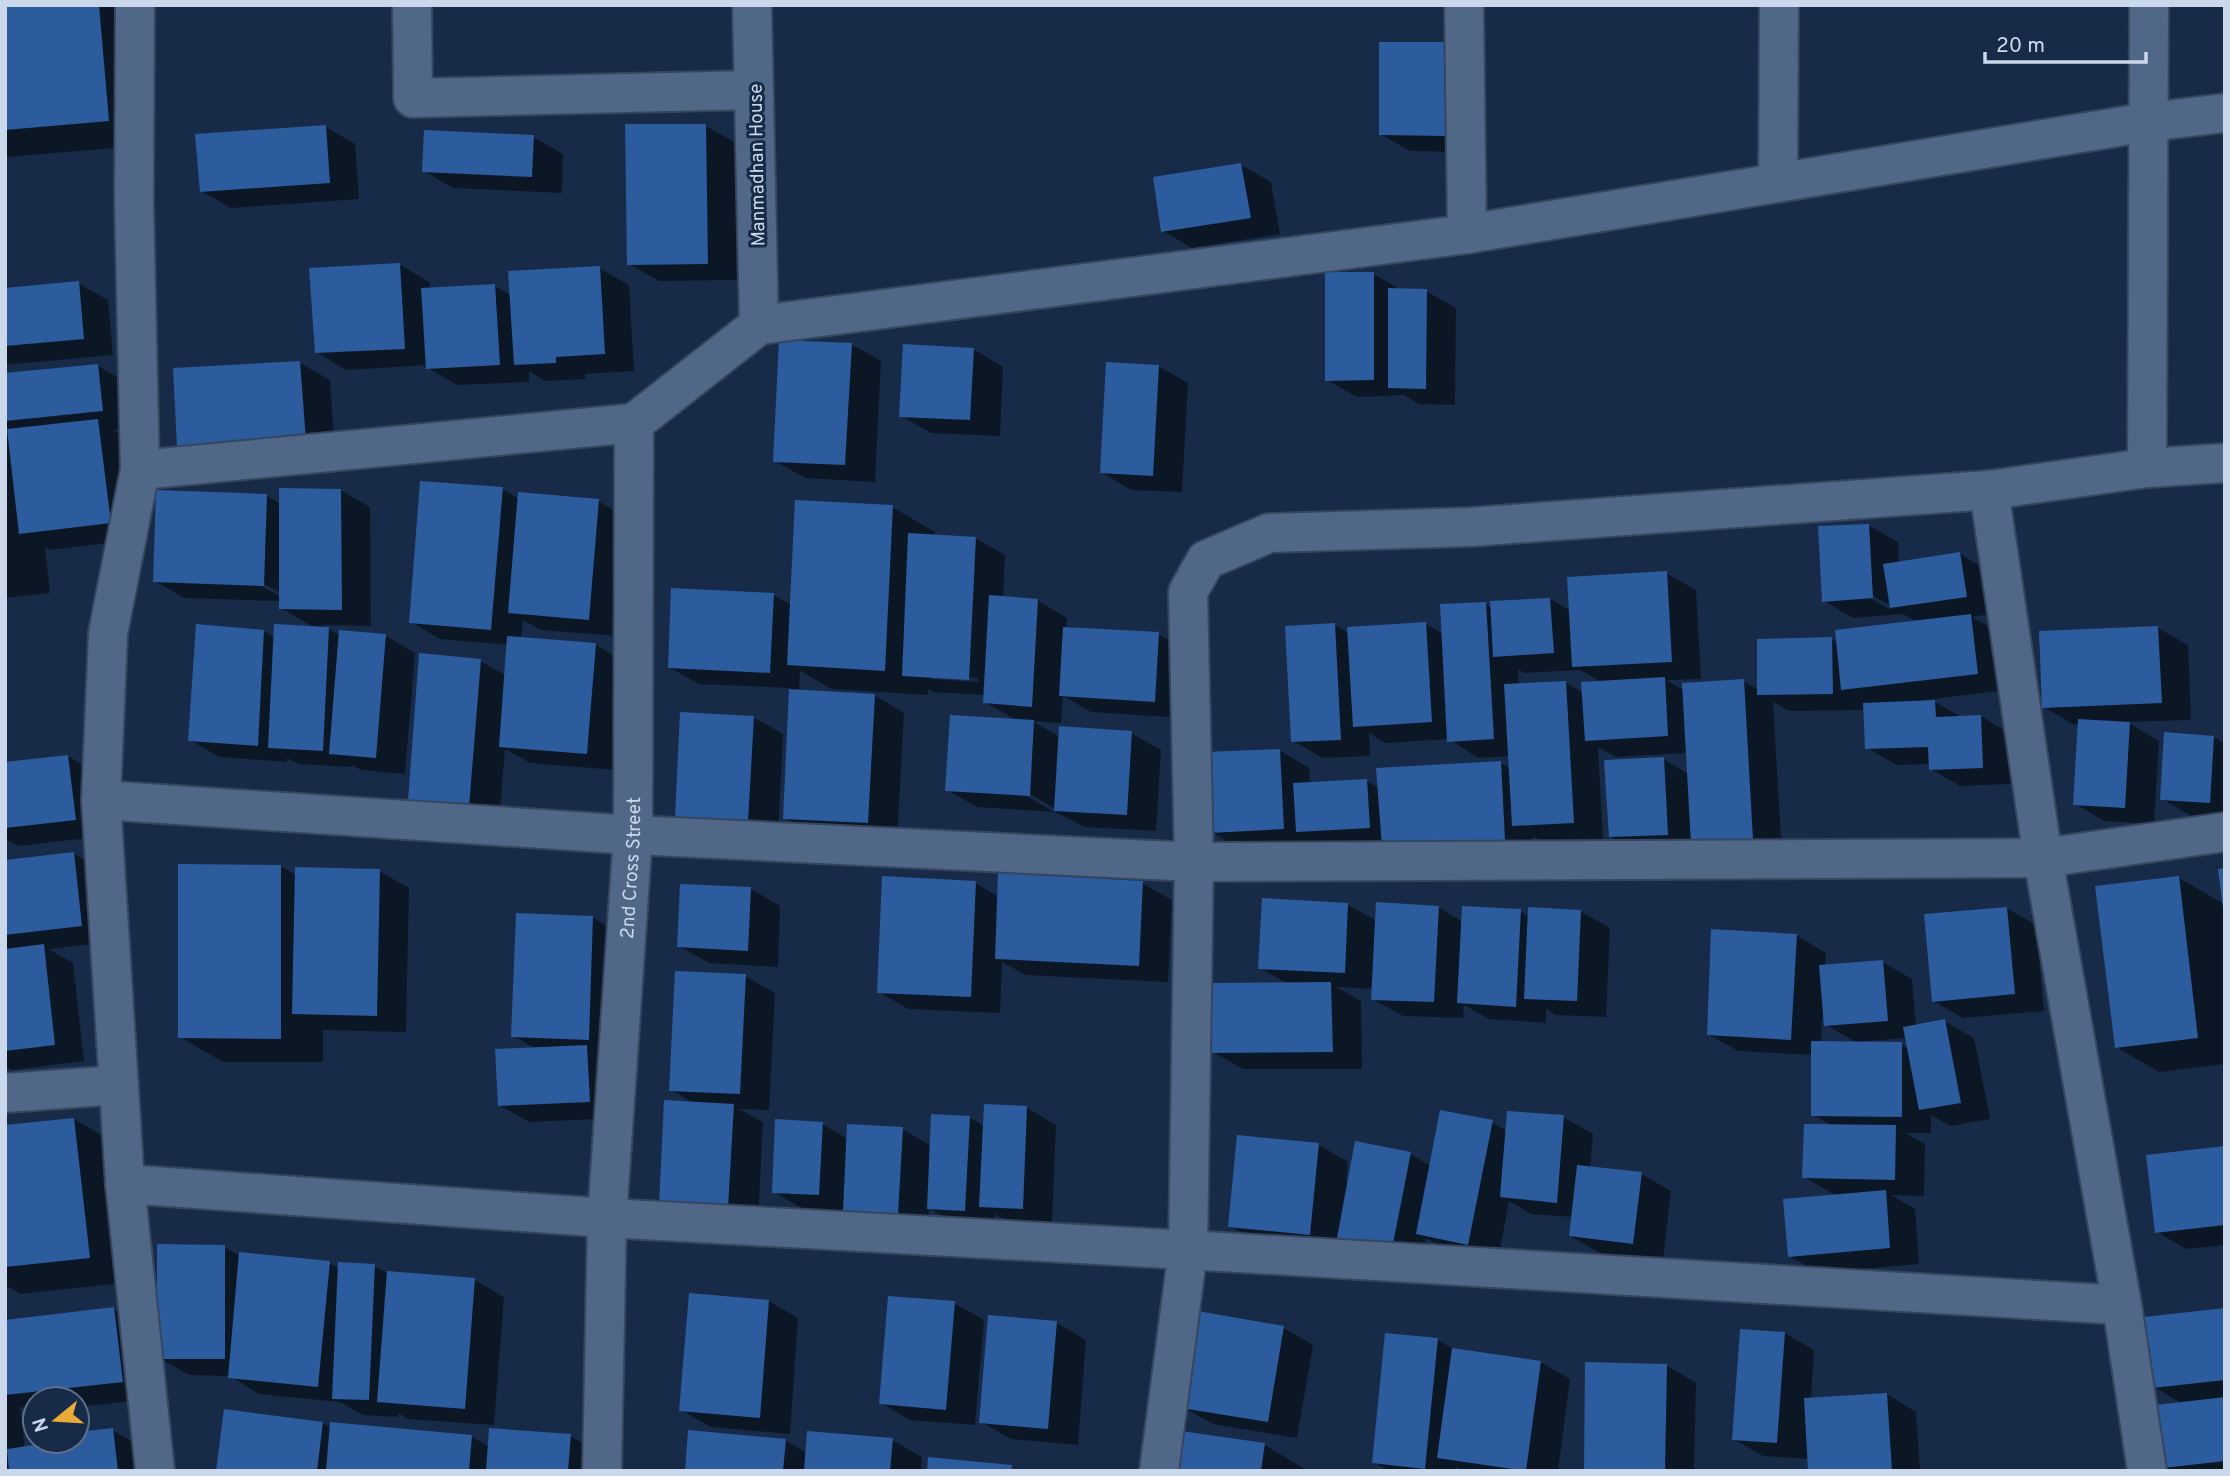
<svg xmlns="http://www.w3.org/2000/svg" width="2230" height="1476" viewBox="0 0 2230 1476" font-family="Overpass,sans-serif">
	<style>
		.shadow { fill: #0007; fill-rule: evenodd }
		.building { fill: #2c5b9e }
		.lines { fill: none; stroke-linecap: round; stroke-linejoin: round }
		.street-casing { stroke: #36465e; stroke-width: 42 }
		.secondary-casing { stroke: #36465e; stroke-width: 42 }
		.street { stroke: #516788; stroke-width: 38 }
		.secondary { stroke: #516788; stroke-width: 38 }
		.labels { text-anchor: middle; stroke-width: 6; stroke-linejoin: round; paint-order: stroke }
		.street-label { font-size: 19px; fill: #cbd8eb; stroke: #172b48 }
	</style>
	<rect width="100%" height="100%" fill="#172b48"/>
	<g class="shadow">
		<polygon points="5,5 140,5 152,145 5,157"/>
		<polygon points="1446,44 1475,152 1410,151 1380,134"/>
		<polygon points="706,126 736,143 737,280 659,281 629,264"/>
		<polygon points="326,127 355,144 359,199 231,208 201,191"/>
		<polygon points="533,137 563,154 562,193 453,188 424,171"/>
		<polygon points="1241,165 1271,182 1280,234 1192,248 1163,231"/>
		<polygon points="399,264 429,282 430,289 495,286 511,295 599,268 629,285 634,371 585,374 585,379 545,381 529,371 529,382 457,385 428,368 428,365 346,370 316,352"/>
		<polygon points="1373,274 1402,290 1426,291 1456,308 1455,405 1419,404 1404,395 1357,397 1327,380"/>
		<polygon points="78,283 108,300 113,355 5,365 5,290"/>
		<polygon points="851,344 881,361 875,482 805,478 775,461"/>
		<polygon points="973,349 1003,367 1000,436 931,433 901,416"/>
		<polygon points="300,363 330,380 335,457 209,464 179,446"/>
		<polygon points="97,365 127,383 132,428 113,430 128,438 140,539 50,550 45,547 50,593 5,598 5,375"/>
		<polygon points="1158,366 1188,383 1182,492 1131,490 1101,472"/>
		<polygon points="502,489 519,499 598,501 628,518 618,636 540,630 523,620 521,639 596,645 625,662 616,770 530,763 505,749 499,823 439,818 480,661 506,675 508,645 440,639 411,622"/>
		<path d="M 340,490 L 370,507 L 371,626 L 323,625 L 340,636 L 386,636 L 415,653 L 405,774 L 361,770 L 352,765 L 352,767 L 299,764 L 287,758 L 287,762 L 219,757 L 190,740 L 264,631 L 275,638 L 315,628 L 281,608 L 281,601 L 184,598 L 155,581 L 267,496 L 281,504 ZM 257,580 L 281,593 L 281,597 L 256,583 Z"/>
		<path d="M 892,507 L 935,532 L 935,536 L 975,538 L 1005,555 L 1003,598 L 1037,600 L 1067,618 L 1066,629 L 1158,634 L 1188,651 L 1184,718 L 1091,712 L 1063,696 L 1061,723 L 1032,721 L 1060,737 L 1131,733 L 1161,750 L 1156,831 L 1085,827 L 1055,812 L 1055,809 L 1023,790 L 1022,793 L 1054,812 L 977,807 L 947,790 L 1016,720 L 985,702 L 985,695 L 933,692 L 928,689 L 928,695 L 832,689 L 800,671 L 799,692 L 874,695 L 904,713 L 897,839 L 814,835 L 785,818 L 791,688 L 699,684 L 669,667 L 773,595 L 792,605 ZM 931,676 L 978,678 L 978,682 L 931,679 Z"/>
		<path d="M 1868,525 L 1898,542 L 1899,563 L 1960,554 L 1989,571 L 1996,613 L 1972,617 L 2000,633 L 2007,690 L 1925,700 L 1925,702 L 1935,702 L 1961,717 L 1981,716 L 2010,734 L 2012,784 L 1960,786 L 1931,769 L 1930,764 L 1897,765 L 1867,748 L 1865,710 L 1789,711 L 1773,702 L 1782,856 L 1640,854 L 1610,836 L 1663,759 L 1689,774 L 1687,753 L 1616,757 L 1598,747 L 1603,839 L 1543,842 L 1533,836 L 1534,856 L 1327,848 L 1313,840 L 1313,846 L 1241,850 L 1212,832 L 1279,750 L 1309,768 L 1310,784 L 1366,781 L 1379,788 L 1500,763 L 1510,768 L 1510,756 L 1478,758 L 1449,739 L 1385,743 L 1369,733 L 1370,756 L 1323,758 L 1293,741 L 1334,625 L 1349,633 L 1426,624 L 1443,634 L 1485,604 L 1492,608 L 1550,599 L 1571,611 L 1666,573 L 1696,590 L 1701,679 L 1666,680 L 1684,690 L 1743,681 L 1759,690 L 1831,639 L 1838,643 L 1917,622 L 1903,614 L 1853,618 L 1824,601 ZM 1866,592 L 1891,606 L 1891,610 L 1865,595 ZM 1518,669 L 1524,673 L 1580,670 L 1602,682 L 1584,693 L 1566,683 L 1519,685 Z"/>
		<polygon points="2158,628 2188,645 2191,720 2127,722 2159,741 2154,824 2104,821 2075,804 2079,724 2074,725 2044,707"/>
		<polygon points="753,717 783,734 778,838 677,817"/>
		<polygon points="2166,734 2214,737 2225,744 2225,818 2191,816 2162,799"/>
		<polygon points="68,756 97,774 105,836 19,846 5,839 5,764"/>
		<polygon points="73,853 103,871 111,942 49,949 73,963 84,1061 12,1070 5,1066 5,861"/>
		<polygon points="281,866 297,876 379,871 409,888 406,1032 323,1030 323,1062 223,1062 180,1037"/>
		<polygon points="2225,870 2225,1064 2159,1072 2116,1047 2179,878 2224,904"/>
		<polygon points="975,883 999,897 1142,883 1172,900 1168,982 1026,975 1002,962 1000,1013 908,1009 879,992"/>
		<polygon points="751,889 780,906 778,967 709,963 679,946"/>
		<polygon points="1348,905 1377,921 1438,907 1463,922 1520,911 1529,916 1580,911 1610,928 1606,1017 1555,1015 1546,1009 1546,1023 1489,1019 1464,1005 1463,1018 1403,1016 1373,999 1374,989 1336,987 1361,1001 1362,1069 1243,1069 1213,1052 1288,984 1260,968"/>
		<polygon points="2007,908 2036,925 2044,1011 1963,1018 1933,1001"/>
		<polygon points="593,918 623,935 619,1118 529,1122 499,1105 537,1049 513,1036"/>
		<path d="M 1796,935 L 1826,953 L 1825,966 L 1882,962 L 1912,979 L 1916,1026 L 1944,1021 L 1974,1038 L 1990,1119 L 1950,1126 L 1931,1115 L 1931,1133 L 1905,1133 L 1925,1144 L 1924,1196 L 1891,1195 L 1915,1209 L 1919,1264 L 1819,1273 L 1789,1256 L 1837,1196 L 1804,1177 L 1833,1126 L 1813,1115 L 1813,1055 L 1738,1051 L 1708,1034 ZM 1822,1017 L 1825,1017 L 1825,1024 L 1859,1044 L 1821,1043 ZM 1907,1038 L 1909,1049 L 1901,1044 L 1867,1044 L 1867,1041 Z"/>
		<polygon points="745,976 775,993 769,1110 739,1109 763,1122 758,1224 691,1221 694,1103 671,1090"/>
		<polygon points="1027,1108 1056,1125 1052,1225 1010,1223 995,1214 995,1227 958,1225 929,1208 927,1230 875,1227 846,1211 803,1209 774,1192 822,1124 848,1139 902,1129 931,1146 969,1117 984,1126"/>
		<polygon points="1563,1117 1593,1134 1590,1168 1641,1174 1671,1191 1663,1260 1600,1253 1570,1236 1573,1217 1531,1214 1509,1201 1498,1261 1447,1250 1426,1238 1420,1270 1260,1243 1230,1226 1319,1145 1348,1162 1346,1182 1349,1183 1410,1154 1431,1166 1492,1122 1507,1131"/>
		<polygon points="74,1119 117,1144 132,1282 20,1294 5,1285 5,1127"/>
		<polygon points="2225,1148 2225,1245 2186,1249 2157,1232"/>
		<polygon points="224,1247 241,1256 329,1263 340,1269 374,1266 389,1274 475,1280 504,1297 494,1425 408,1419 398,1413 398,1417 363,1415 340,1402 259,1394 230,1376 189,1375 159,1358"/>
		<polygon points="769,1301 798,1318 790,1434 710,1427 681,1410"/>
		<polygon points="954,1303 984,1320 975,1425 910,1420 881,1403"/>
		<polygon points="114,1309 144,1326 152,1399 77,1407 77,1399 35,1399 35,1411 30,1411 20,1406 25,1449 62,1441 77,1441 77,1434 112,1430 155,1455 157,1471 5,1471 5,1313 7,1321"/>
		<polygon points="2225,1309 2225,1471 2172,1471 2165,1467 2183,1404 2154,1387"/>
		<polygon points="1199,1313 1284,1328 1313,1345 1297,1438 1213,1424 1183,1407"/>
		<polygon points="1057,1323 1086,1340 1078,1445 1011,1439 981,1422"/>
		<polygon points="1785,1333 1814,1350 1811,1399 1887,1394 1916,1412 1920,1471 1810,1471 1809,1459 1763,1456 1733,1439"/>
		<polygon points="1387,1334 1438,1340 1455,1350 1540,1362 1570,1379 1558,1471 1462,1471 1456,1467 1456,1471 1388,1471 1374,1462"/>
		<polygon points="1666,1365 1696,1383 1694,1471 1585,1471"/>
		<polygon points="323,1423 331,1428 472,1437 490,1447 570,1436 600,1453 598,1471 218,1471"/>
		<polygon points="1175,1432 1265,1445 1308,1471 1169,1471"/>
		<polygon points="785,1440 807,1453 892,1440 922,1457 921,1471 686,1471"/>
	</g>
	<g class="building">
		<polygon points="5,5 99,5 109,121 5,130"/>
		<polygon points="1379,42 1446,42 1446,136 1379,135"/>
		<polygon points="625,124 706,124 708,264 627,265"/>
		<polygon points="326,125 330,183 200,192 195,134"/>
		<polygon points="424,130 534,135 532,177 422,172"/>
		<polygon points="1241,163 1251,218 1161,232 1153,177"/>
		<polygon points="400,263 405,349 315,353 309,268"/>
		<polygon points="600,266 605,354 556,357 556,363 514,365 508,271"/>
		<polygon points="1325,272 1374,272 1374,380 1325,381"/>
		<polygon points="79,281 84,339 5,346 5,288"/>
		<polygon points="495,284 500,365 426,369 421,288"/>
		<polygon points="1388,288 1427,289 1426,389 1388,388"/>
		<polygon points="779,340 852,343 845,465 773,462"/>
		<polygon points="903,344 974,348 970,420 899,417"/>
		<polygon points="300,361 306,441 177,447 173,368"/>
		<polygon points="1106,362 1159,365 1153,476 1100,473"/>
		<polygon points="98,364 103,411 5,421 5,373"/>
		<polygon points="98,419 111,523 19,534 7,429"/>
		<polygon points="420,481 503,487 491,630 409,623"/>
		<polygon points="279,488 341,489 342,610 279,609"/>
		<polygon points="156,490 267,494 264,586 153,582"/>
		<polygon points="518,492 599,499 589,620 508,613"/>
		<polygon points="795,500 893,505 885,671 787,665"/>
		<polygon points="1869,524 1873,598 1822,602 1818,526"/>
		<polygon points="908,533 976,537 969,680 902,676"/>
		<polygon points="1960,552 1967,597 1890,608 1883,564"/>
		<polygon points="1667,571 1672,662 1572,667 1567,577"/>
		<polygon points="671,588 774,593 770,673 668,668"/>
		<polygon points="989,595 1038,599 1032,707 983,703"/>
		<polygon points="1550,598 1554,653 1493,657 1490,601"/>
		<polygon points="1486,602 1494,739 1447,742 1440,604"/>
		<polygon points="1971,614 1978,674 1841,690 1835,630"/>
		<polygon points="1426,622 1432,722 1353,727 1347,627"/>
		<polygon points="1335,623 1341,740 1291,742 1285,626"/>
		<polygon points="196,624 264,630 258,746 188,741"/>
		<polygon points="274,624 329,627 323,751 268,748"/>
		<polygon points="2158,626 2162,703 2042,708 2039,631"/>
		<polygon points="1063,627 1159,632 1155,702 1059,696"/>
		<polygon points="339,630 386,634 376,758 329,754"/>
		<polygon points="507,636 596,643 587,754 499,747"/>
		<polygon points="1832,637 1833,694 1757,695 1757,639"/>
		<polygon points="419,653 481,659 469,807 408,801"/>
		<polygon points="1665,677 1668,736 1585,741 1581,682"/>
		<polygon points="1744,679 1753,840 1691,844 1682,683"/>
		<polygon points="1566,681 1574,823 1512,826 1504,684"/>
		<polygon points="789,689 875,694 868,823 783,819"/>
		<polygon points="1935,700 1936,717 1981,715 1983,768 1929,770 1928,747 1865,749 1863,703"/>
		<polygon points="680,712 754,716 748,822 675,818"/>
		<polygon points="950,715 1034,720 1030,796 945,791"/>
		<polygon points="2078,719 2130,722 2125,808 2073,805"/>
		<polygon points="1059,726 1132,731 1127,815 1054,811"/>
		<polygon points="2164,732 2214,736 2210,803 2160,800"/>
		<polygon points="1280,749 1284,829 1210,833 1206,752"/>
		<polygon points="68,755 76,820 5,828 5,762"/>
		<polygon points="1664,757 1668,835 1609,837 1604,760"/>
		<polygon points="1501,761 1505,840 1382,847 1376,768"/>
		<polygon points="1367,779 1370,828 1296,832 1293,783"/>
		<polygon points="74,852 82,926 5,935 5,860"/>
		<polygon points="178,864 281,865 281,1039 178,1038"/>
		<polygon points="295,867 380,869 377,1016 292,1014"/>
		<polygon points="2225,868 2225,909 2223,909 2218,869"/>
		<polygon points="998,873 1143,881 1139,966 995,959"/>
		<polygon points="882,876 976,881 971,997 877,993"/>
		<polygon points="2179,876 2198,1038 2115,1048 2095,886"/>
		<polygon points="680,884 751,887 748,951 677,947"/>
		<polygon points="1262,898 1348,903 1345,973 1258,969"/>
		<polygon points="1376,902 1439,906 1434,1002 1371,1000"/>
		<polygon points="1462,906 1521,909 1516,1007 1457,1003"/>
		<polygon points="1528,907 1581,910 1577,1001 1524,999"/>
		<polygon points="2007,907 2015,994 1932,1002 1924,914"/>
		<polygon points="516,913 593,916 589,1040 511,1037"/>
		<polygon points="1711,929 1797,934 1791,1040 1707,1035"/>
		<polygon points="44,944 55,1045 5,1051 5,949"/>
		<polygon points="1883,960 1888,1021 1824,1026 1819,965"/>
		<polygon points="675,971 746,974 740,1094 669,1091"/>
		<polygon points="1331,982 1333,1052 1212,1053 1211,983"/>
		<polygon points="1945,1019 1961,1103 1919,1110 1903,1027"/>
		<polygon points="1811,1041 1902,1042 1902,1117 1811,1116"/>
		<polygon points="587,1045 590,1102 498,1106 495,1049"/>
		<polygon points="664,1100 734,1104 728,1208 659,1205"/>
		<polygon points="984,1104 1027,1106 1023,1209 979,1207"/>
		<polygon points="1440,1110 1493,1120 1468,1245 1416,1234"/>
		<polygon points="1507,1111 1564,1115 1557,1203 1500,1197"/>
		<polygon points="931,1114 970,1116 965,1211 927,1209"/>
		<polygon points="74,1118 90,1258 5,1267 5,1125"/>
		<polygon points="775,1119 823,1122 819,1195 772,1193"/>
		<polygon points="847,1124 903,1127 898,1214 843,1211"/>
		<polygon points="1804,1124 1896,1125 1895,1180 1802,1178"/>
		<polygon points="1237,1135 1319,1143 1310,1235 1228,1227"/>
		<polygon points="1355,1141 1411,1152 1391,1254 1336,1243"/>
		<polygon points="2225,1146 2225,1225 2155,1233 2146,1155"/>
		<polygon points="1577,1165 1642,1172 1633,1244 1569,1236"/>
		<polygon points="1886,1190 1890,1248 1788,1257 1783,1199"/>
		<polygon points="157,1244 225,1245 225,1359 157,1359"/>
		<polygon points="239,1252 330,1261 318,1387 228,1378"/>
		<polygon points="338,1262 375,1264 369,1400 332,1399"/>
		<polygon points="387,1271 475,1278 465,1409 377,1402"/>
		<polygon points="689,1293 769,1300 760,1418 679,1411"/>
		<polygon points="888,1296 955,1301 946,1410 879,1404"/>
		<polygon points="114,1307 123,1382 5,1395 5,1320"/>
		<polygon points="2225,1308 2225,1380 2152,1388 2144,1317"/>
		<polygon points="1198,1311 1284,1326 1268,1422 1181,1408"/>
		<polygon points="988,1315 1057,1321 1048,1429 979,1423"/>
		<polygon points="1740,1329 1785,1332 1777,1443 1732,1440"/>
		<polygon points="1385,1333 1438,1338 1425,1469 1372,1463"/>
		<polygon points="1452,1348 1541,1361 1526,1471 1437,1458"/>
		<polygon points="1585,1362 1667,1364 1665,1471 1584,1471"/>
		<polygon points="1887,1393 1892,1471 1808,1471 1804,1398"/>
		<polygon points="2225,1397 2225,1461 2163,1468 2156,1405"/>
		<polygon points="224,1409 323,1422 317,1471 216,1471"/>
		<polygon points="330,1422 472,1435 469,1471 326,1471"/>
		<polygon points="113,1428 118,1471 9,1471 7,1449 60,1441 77,1441 77,1432"/>
		<polygon points="489,1428 571,1434 568,1471 486,1471"/>
		<polygon points="688,1430 786,1439 783,1471 685,1471"/>
		<polygon points="1174,1430 1265,1443 1261,1471 1168,1471"/>
		<polygon points="807,1431 893,1438 890,1471 804,1471"/>
		<polygon points="928,1457 1012,1465 1011,1471 927,1471"/>
	</g>
	<g class="lines">
		<g class="street-casing">
			<g id="street">
				<polyline points="135,5 134,201 140,470 108,633 101,800 125,1184 155,1471"/>
				<polyline points="412,5 413,98 754,90"/>
				<polyline points="1464,5 1467,234"/>
				<polyline points="1778,182 1779,5"/>
				<polyline points="759,325 1467,234 2148,122 2225,113"/>
				<polyline points="2147,468 2149,5"/>
				<polyline points="140,470 634,423"/>
				<polyline points="1989,490 2043,858 2122,1305 2147,1471"/>
				<polyline points="101,800 633,835 1194,862 2043,858 2225,832"/>
				<polyline points="5,1093 119,1085"/>
				<polyline points="125,1184 607,1218 1188,1250 2122,1305"/>
				<polyline points="1159,1471 1188,1250 1194,862 1188,592 1206,560 1269,533 1470,527 1989,490 2147,468 2225,463"/>
			</g>
		</g>
		<g class="secondary-casing">
			<g id="secondary">
				<path id="s1" d="M 602,1471 L 607,1218 L 633,835 L 634,423 L 759,325 L 752,5"/>
			</g>
		</g>
		<use href="#street" class="street"/>
		<use href="#secondary" class="secondary"/>
	</g>
	<g class="labels">
		<g class="street-label">
			<text transform="translate(756 165) rotate(-91)" y="7">Manmadhan House</text>
			<text dy="7" stroke="none"><textPath href="#s1" startOffset="604">2nd Cross Street</textPath></text>
		</g>
	</g>
	<rect width="2230" height="1476" fill="none" stroke="#cbd8eb" stroke-width="14"/>
	<g transform="translate(56 1420) rotate(252)"><circle r="33" fill="#172b48" stroke="#5f7089" stroke-width="2"/>
	<path d="M0-5L12 26L0 18L-12 26Z" fill="#eaaa38"/>
	<text y="-10" font-size="19" font-weight="bold" text-anchor="middle" fill="#cbd8eb">N</text>
	</g>
	<path d="M1985 52v10h161v-10" fill="none" stroke="#cbd8eb" stroke-width="3.5"/>
	<text x="1996" y="52" font-size="21" fill="#cbd8eb" stroke="#172b48" stroke-width="5" paint-order="stroke">20 m</text>
</svg>
